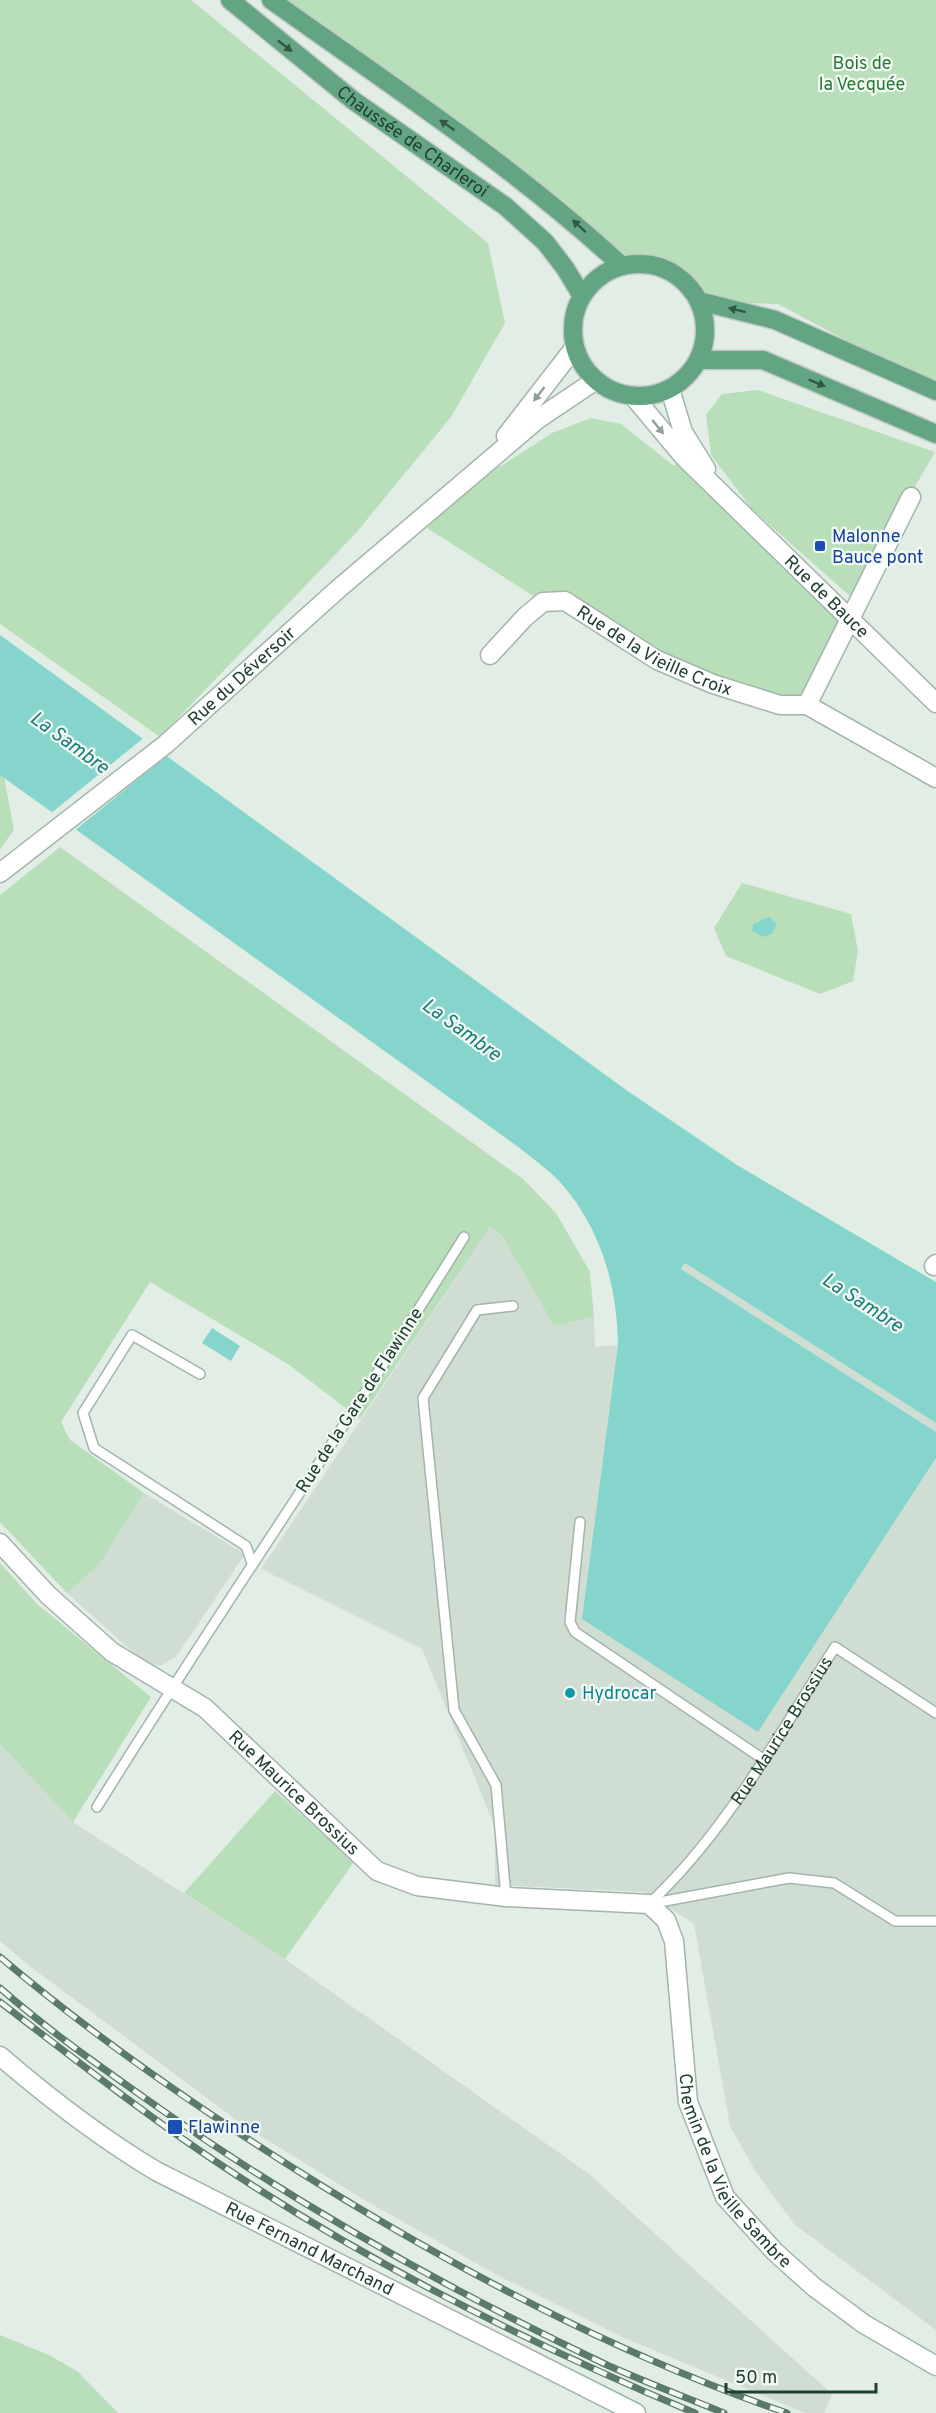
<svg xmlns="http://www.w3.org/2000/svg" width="936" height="2413" viewBox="0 0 936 2413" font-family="Overpass,sans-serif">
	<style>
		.built { fill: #d0ddd3 }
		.green { fill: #b9dfba }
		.water { fill: #86d5cd }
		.pier { fill: #e1ede5 }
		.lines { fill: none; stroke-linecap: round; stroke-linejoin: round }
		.service-casing { stroke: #a3b5ab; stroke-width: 12 }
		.minor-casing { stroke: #a3b5ab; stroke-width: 21 }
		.tertiary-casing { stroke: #a3b5ab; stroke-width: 21 }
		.primary-casing { stroke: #c1c9c5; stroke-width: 21 }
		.service { stroke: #fff; stroke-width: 9 }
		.minor { stroke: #fff; stroke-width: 18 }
		.tertiary { stroke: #fff; stroke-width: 18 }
		.primary { stroke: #63a583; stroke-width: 18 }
		.rail-casing { stroke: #5b7b6a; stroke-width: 7 }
		.rail { stroke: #f2f9f4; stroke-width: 4.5; stroke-dasharray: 14; stroke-linecap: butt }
		.oneway { fill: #315844 }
		.oneway2 { fill: #909f97 }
		.transit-dot { fill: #1a4fb4; stroke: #f2f9f4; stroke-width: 2 }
		.culture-dot { fill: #0f9aa8; stroke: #f2f9f4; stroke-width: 2 }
		.labels { text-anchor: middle; stroke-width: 4.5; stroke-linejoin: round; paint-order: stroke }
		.park-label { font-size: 18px; fill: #287832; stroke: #f2f9f4 }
		.street-label { font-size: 18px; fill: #203f2f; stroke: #f2f9f4 }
		.transit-label { font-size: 18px; fill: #164399; stroke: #f2f9f4; text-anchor: start }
		.culture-label { font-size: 18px; fill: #0d838f; stroke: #f2f9f4; text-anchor: start }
		.water-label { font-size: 20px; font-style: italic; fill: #177f76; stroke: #f2f9f4 }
	</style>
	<rect width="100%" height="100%" fill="#e1ede5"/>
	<g class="built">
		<polygon points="490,1227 502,1236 554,1326 594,1317 595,1347 618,1345 615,1383 758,1731 936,1458 936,2330 794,2224 756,2172 730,2126 694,1924 645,1892 495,1885 495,1827 422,1649 261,1569"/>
		<polygon points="685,1263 936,1423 936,1432 681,1269"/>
		<polygon points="144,1493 245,1554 176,1657 160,1666 143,1661 67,1593 99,1565"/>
		<polygon points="0,1744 73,1822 285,1959 589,2174 832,2394 824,2413 805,2413 622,2337 497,2275 368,2202 246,2127 31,1967 0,1941"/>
	</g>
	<g class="green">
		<polygon points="0,0 191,0 488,243 505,323 451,417 356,533 160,737 0,624"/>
		<path d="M 271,0 L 936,0 L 936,388 L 778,304 L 699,301 C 676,271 659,262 622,266 Z"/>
		<polygon points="758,390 935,452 851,597 752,509 711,455 706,415 722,394"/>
		<polygon points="591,418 621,424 674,466 684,457 850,616 807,705 713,684 591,617 543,602 427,528 484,470 501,466 552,433"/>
		<polygon points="0,775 4,777 14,830 0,849"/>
		<polygon points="60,847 523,1179 556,1213 590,1272 594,1317 554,1326 502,1236 490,1227 360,1419 288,1364 150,1282 61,1422 70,1440 144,1493 99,1565 67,1593 0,1522 0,895"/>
		<polygon points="742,883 851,914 858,951 853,981 820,994 726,956 714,928"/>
		<polygon points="0,1563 37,1604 151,1697 73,1822 0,1744"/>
		<polygon points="275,1791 354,1862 285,1959 184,1893"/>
		<polygon points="0,2335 49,2355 77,2371 118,2413 0,2413"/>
	</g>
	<g class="water">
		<path d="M 0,635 L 629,1092 L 737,1165 L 936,1282 L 936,1423 L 685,1263 L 681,1269 L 936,1432 L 936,1458 L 758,1732 L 582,1619 L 618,1345 C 617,1285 601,1228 560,1182 C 549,1170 534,1160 521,1149 L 0,775 Z"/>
		<polygon points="769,917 777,924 772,934 763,937 752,931 753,924"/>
		<polygon points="212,1328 240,1346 231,1361 202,1343"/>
	</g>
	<polygon class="pier" points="146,736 169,754 74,831 50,814"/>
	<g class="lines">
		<g class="service-casing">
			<g id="service">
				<polyline points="200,1374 132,1335 83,1413 94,1448 246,1546 252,1563"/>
				<polyline points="580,1522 570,1622 575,1632 763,1759"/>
				<path d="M 97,1807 C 216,1615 345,1429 464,1237"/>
				<polyline points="506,1897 496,1785 454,1710 423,1398 477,1310 513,1306"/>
				<path id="s1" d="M 649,1904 C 726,1832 778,1736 835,1647 L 936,1713"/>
				<polyline points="649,1904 789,1878 834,1883 895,1921 936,1921"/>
			</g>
		</g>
		<g class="minor-casing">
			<g id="minor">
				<polyline points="670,389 683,432 706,469"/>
				<path id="s2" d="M 633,396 L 684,457 L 936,703"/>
				<path id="s3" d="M 490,655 L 525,617 L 543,602 L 565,601 L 657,660 L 713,684 L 780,705 L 807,705 L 911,497"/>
				<polyline points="807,705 936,778"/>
				<polyline points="934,1266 936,1264"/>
			</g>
		</g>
		<g class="tertiary-casing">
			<g id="tertiary">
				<polyline points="506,436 575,347"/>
				<path id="s4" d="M 0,873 L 166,744 L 337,590 L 538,419 L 596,380"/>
				<path id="s5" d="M 0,1543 L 48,1595 L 112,1652 L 205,1708 L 377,1871 L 417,1886 L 506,1897 L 649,1904 L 666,1920 L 674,1941 L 688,2102 L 725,2197 L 775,2252 L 814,2287 L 864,2324 L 936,2366"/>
				<path id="s6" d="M 0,2056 C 50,2099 99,2137 156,2171 L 636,2413"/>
			</g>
		</g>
		<g class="primary-casing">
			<g id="primary">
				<path id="s7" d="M 230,0 L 354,101 L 505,206 L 545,242 L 565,268 L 582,296"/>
				<path d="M 271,0 C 390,85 514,166 622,266"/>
				<circle cx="639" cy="330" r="66"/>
				<polyline points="699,301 775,320 936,391"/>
				<polyline points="699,360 763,360 936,434"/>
			</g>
		</g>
		<use href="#service" class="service"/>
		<use href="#minor" class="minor"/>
		<use href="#tertiary" class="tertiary"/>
		<use href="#primary" class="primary"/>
		<g class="rail-casing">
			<g id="rail">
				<path d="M 0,1957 C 93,2036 195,2106 298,2171 C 452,2267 615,2354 787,2413"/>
				<path d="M 0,1988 C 50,2032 105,2070 159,2108 C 300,2207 451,2291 607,2365 C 645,2382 685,2397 724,2413"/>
				<path d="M 0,2002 C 72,2057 143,2113 218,2163 C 368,2263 530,2344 695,2413"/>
			</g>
		</g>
		<use href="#rail" class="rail"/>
	</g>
	<defs><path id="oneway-solid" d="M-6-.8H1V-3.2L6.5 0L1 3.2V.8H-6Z" transform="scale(1.5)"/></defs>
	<g class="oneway">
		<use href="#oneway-solid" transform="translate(285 46) rotate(38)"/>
		<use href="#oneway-solid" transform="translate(447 125) rotate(-145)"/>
		<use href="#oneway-solid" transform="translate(579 226) rotate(-137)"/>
		<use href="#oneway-solid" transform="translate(737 310) rotate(-166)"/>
		<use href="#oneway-solid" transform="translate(817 383) rotate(23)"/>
	</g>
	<g class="oneway2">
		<use href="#oneway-solid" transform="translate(539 394) rotate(128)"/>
		<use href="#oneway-solid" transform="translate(658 427) rotate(51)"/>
	</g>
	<g class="transit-dot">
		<rect x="814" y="540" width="12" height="12" rx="3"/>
		<rect x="167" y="2119" width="16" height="16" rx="3"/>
	</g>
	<circle class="culture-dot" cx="570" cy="1693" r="6"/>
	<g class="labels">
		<g class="park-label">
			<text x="862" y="69">Bois de<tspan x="862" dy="21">la Vecquée</tspan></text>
		</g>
		<g class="street-label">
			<text dy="6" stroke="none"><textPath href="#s7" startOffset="231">Chaussée de Charleroi</textPath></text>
			<text dy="6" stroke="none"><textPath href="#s2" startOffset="279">Rue de Bauce</textPath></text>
			<text dy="6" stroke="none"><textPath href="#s3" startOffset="200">Rue de la Vieille Croix</textPath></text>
			<text dy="6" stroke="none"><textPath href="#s4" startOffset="312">Rue du Déversoir</textPath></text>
			<text transform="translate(359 1400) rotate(-57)" y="6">Rue de la Gare de Flawinne</text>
			<text dy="6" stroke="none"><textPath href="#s1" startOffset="219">Rue Maurice Brossius</textPath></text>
			<text dy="6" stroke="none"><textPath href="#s5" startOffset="388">Rue Maurice Brossius</textPath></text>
			<text dy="6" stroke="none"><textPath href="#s5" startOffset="1068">Chemin de la Vieille Sambre</textPath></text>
			<text dy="6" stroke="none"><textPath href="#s6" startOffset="366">Rue Fernand Marchand</textPath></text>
		</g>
		<g class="transit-label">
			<text x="832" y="542">Malonne<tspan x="832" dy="21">Bauce pont</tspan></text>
			<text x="188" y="2133">Flawinne</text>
		</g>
		<g class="culture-label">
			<text x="582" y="1699">Hydrocar</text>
		</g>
		<g class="water-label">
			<text transform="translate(70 742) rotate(36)" y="7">La Sambre</text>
			<text transform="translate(462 1029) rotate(36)" y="7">La Sambre</text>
			<text transform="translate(863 1302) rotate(33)" y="7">La Sambre</text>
		</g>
	</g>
	<path d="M726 2383v9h150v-9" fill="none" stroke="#203f2f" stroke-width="3"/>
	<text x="735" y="2383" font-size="18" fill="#203f2f" stroke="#f2f9f4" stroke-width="4.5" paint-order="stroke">50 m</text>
</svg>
